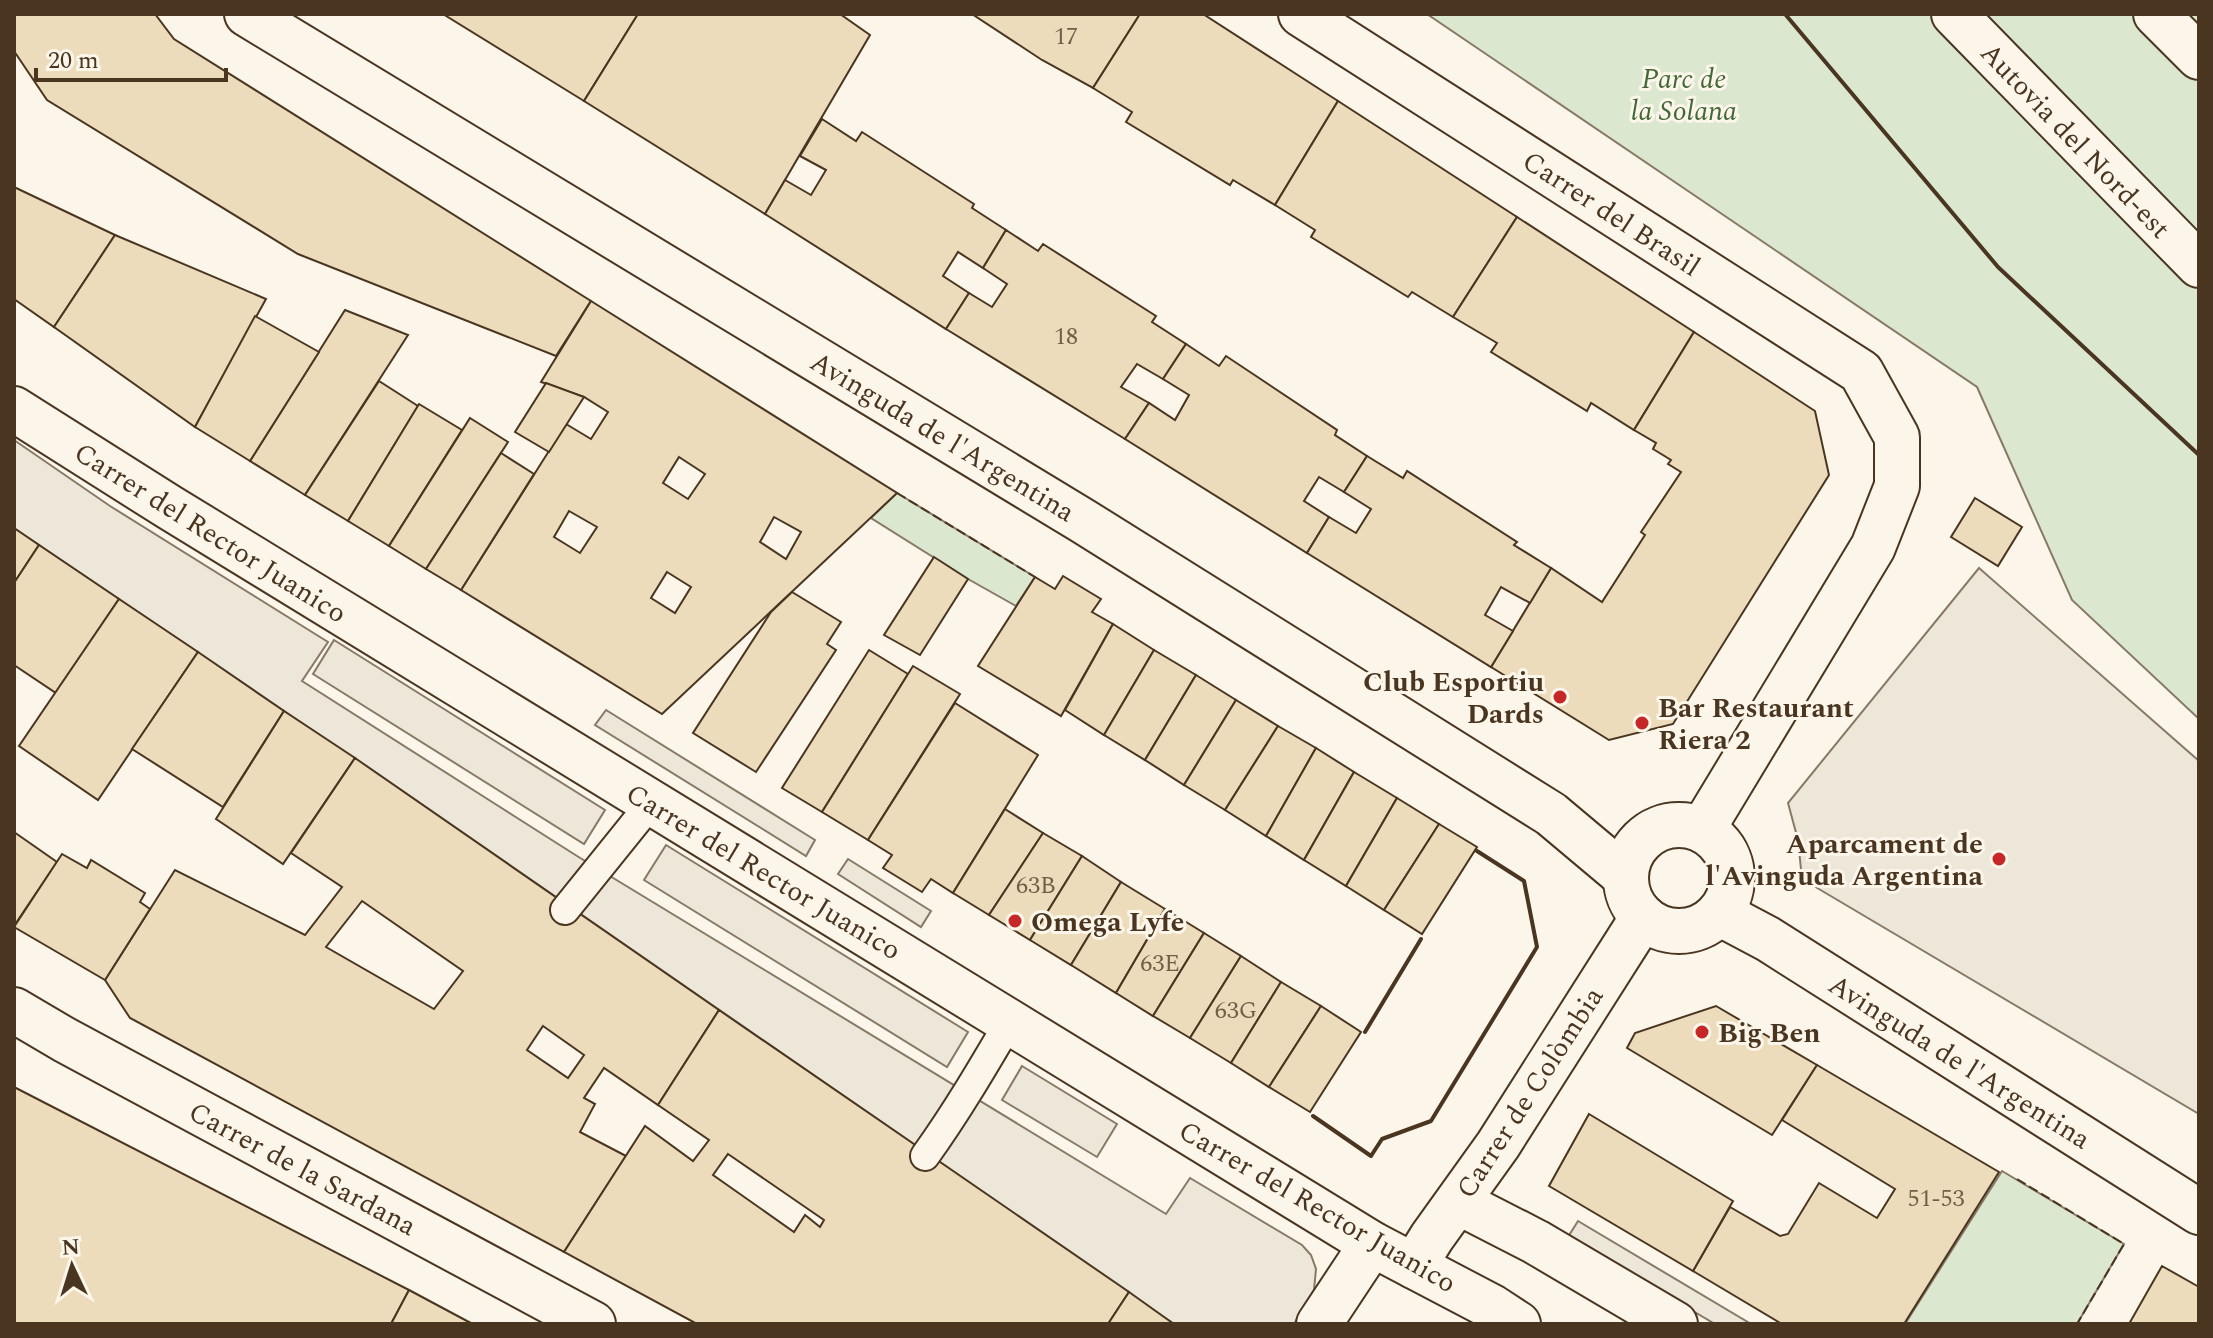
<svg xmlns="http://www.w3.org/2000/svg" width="2213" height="1338" viewBox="0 0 2213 1338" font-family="Spectral,serif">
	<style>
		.green { fill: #dce7d0; stroke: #887966; stroke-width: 2 }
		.parking { fill: #ede7d9; stroke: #887966; stroke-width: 2 }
		.building { fill: #ecdcbc; stroke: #4a3520; stroke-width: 2; fill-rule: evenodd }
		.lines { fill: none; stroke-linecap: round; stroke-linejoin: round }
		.lane-casing { stroke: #4a3520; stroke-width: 32 }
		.street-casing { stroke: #4a3520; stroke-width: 48 }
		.secondary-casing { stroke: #4a3520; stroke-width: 48 }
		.highway-casing { stroke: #4a3520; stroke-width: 48 }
		.lane { stroke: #fbf6e9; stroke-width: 28 }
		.street { stroke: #fbf6e9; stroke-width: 44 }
		.secondary { stroke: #fbf6e9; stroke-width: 44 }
		.highway { stroke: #fbf6e9; stroke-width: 44 }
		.fence { stroke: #4a3520; stroke-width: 2; stroke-dasharray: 10 4; stroke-linecap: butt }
		.wall { stroke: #4a3520; stroke-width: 4 }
		.poi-dot { fill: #c62828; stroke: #fbf6e9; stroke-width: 3 }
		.labels { text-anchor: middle; stroke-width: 6; stroke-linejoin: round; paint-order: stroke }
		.number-label { font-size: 24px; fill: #725f47 }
		.park-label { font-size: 28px; font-style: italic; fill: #436837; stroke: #fbf6e9 }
		.street-label { font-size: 28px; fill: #4a3520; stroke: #fbf6e9 }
		.poi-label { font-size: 28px; font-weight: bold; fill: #4a3520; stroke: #fbf6e9; text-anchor: start }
	</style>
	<rect width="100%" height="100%" fill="#fbf6e9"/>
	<g class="green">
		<polygon points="1427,14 2199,14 2199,719 2072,600 1977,387"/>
		<polygon points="897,493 1035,577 1016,606 968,579 871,518"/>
		<polygon points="2002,1171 2124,1244 2077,1324 1905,1324"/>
	</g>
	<g class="parking">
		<polygon points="14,440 110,506 328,642 302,681 577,856 1166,1214 1190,1178 1302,1245 1311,1255 1316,1269 1314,1290 1294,1324 1174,1324 408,795 14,528"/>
		<polygon points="1979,568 2199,761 2199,1114 1802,879 1798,840 1788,803"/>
		<polygon points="334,640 605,810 584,844 313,674"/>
		<polygon points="606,710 815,840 806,856 595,725"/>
		<polygon points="666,845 968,1032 947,1067 644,880"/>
		<polygon points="848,859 931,911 921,927 838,874"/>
		<polygon points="1022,1066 1117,1124 1097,1157 1002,1100"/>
		<polygon points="1578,1221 1751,1324 1715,1324 1568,1237"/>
	</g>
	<g class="building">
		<polygon points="14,14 155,14 174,39 591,301 556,356 298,254 47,100 14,51"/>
		<polygon points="443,14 638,14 584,101"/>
		<polygon points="638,14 840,14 870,35 765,214 584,101"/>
		<polygon points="972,14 1140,14 1093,88 1042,60"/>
		<polygon points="1140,14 1203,14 1338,101 1275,205 1233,180 1230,185 1126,122 1132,112 1093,88"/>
		<polygon points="1338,101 1517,217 1453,317 1412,292 1408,297 1311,237 1315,230 1275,205"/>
		<polygon points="822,119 856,141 862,132 974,204 972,208 1006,230 983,268 958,252 943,276 969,293 946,329 765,214 785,180 811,195 826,170 800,156"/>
		<polygon points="14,187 115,235 54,327 14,299"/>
		<polygon points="1517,217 1694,332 1634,430 1591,403 1587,411 1491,352 1497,343 1453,317"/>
		<polygon points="1006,230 1038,251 1043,244 1156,316 1152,322 1186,344 1163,379 1137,364 1121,387 1149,403 1125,439 946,329 969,293 992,307 1007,284 983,268"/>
		<polygon points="115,235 266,299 195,427 54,327"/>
		<path d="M 591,301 L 897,493 L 662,714 L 461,590 L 566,424 L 591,439 L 608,412 L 584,397 L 541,382 ZM 679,457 L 705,474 L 688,499 L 663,483 ZM 569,511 L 597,527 L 580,553 L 554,537 ZM 774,517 L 801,532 L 786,559 L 760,542 ZM 667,572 L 691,587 L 675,613 L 651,598 Z"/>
		<polygon points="345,310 408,335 305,495 250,461"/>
		<polygon points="255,316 319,352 250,461 195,427"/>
		<polygon points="1694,332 1815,411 1829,475 1673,724 1609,740 1491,667 1551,568 1602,602 1645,535 1641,532 1681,472 1668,464 1671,460 1653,449 1656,443 1634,430"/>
		<polygon points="1186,344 1219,366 1226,356 1337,430 1335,435 1367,456 1344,492 1319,477 1304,501 1329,517 1307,553 1125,439 1149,403 1175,420 1189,395 1163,379"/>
		<polygon points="379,381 418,406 348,521 305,495"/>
		<polygon points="546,383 584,397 549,452 515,432"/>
		<polygon points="419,404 462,430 389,546 348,521"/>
		<polygon points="470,418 508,442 426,569 389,546"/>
		<polygon points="501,453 534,474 461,590 426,569"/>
		<polygon points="1367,456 1403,478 1407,471 1517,542 1514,545 1551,568 1530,603 1501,587 1485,615 1513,631 1491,667 1307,553 1329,517 1356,533 1371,509 1344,492"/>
		<polygon points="1975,498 2022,527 1998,566 1951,537"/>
		<polygon points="14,528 39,545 14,583"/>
		<polygon points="39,545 119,599 56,693 14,665 14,583"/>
		<polygon points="934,557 968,579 920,655 884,635"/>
		<polygon points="1063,576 1101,599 1092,612 1113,624 1061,716 978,666 1035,577 1055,589"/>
		<polygon points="792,592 841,622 827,644 836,650 756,772 693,733 771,612"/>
		<polygon points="119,599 198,652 98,800 19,746"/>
		<polygon points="1113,624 1154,650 1104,735 1065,710"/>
		<polygon points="869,650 908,674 822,812 782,788"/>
		<polygon points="1154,650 1196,675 1145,760 1104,735"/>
		<polygon points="198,652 284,711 223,807 132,749"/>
		<polygon points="913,666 960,694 868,840 822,812"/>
		<polygon points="1196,675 1236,700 1184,785 1145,760"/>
		<polygon points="1236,700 1278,726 1225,810 1184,785"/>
		<polygon points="955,703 1038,755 953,893 931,879 922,892 883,868 892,855 868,840"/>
		<polygon points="284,711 355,758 283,864 216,819"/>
		<polygon points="1278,726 1316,748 1266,836 1225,810"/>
		<polygon points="1316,748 1354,772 1304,860 1266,836"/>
		<path d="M 355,758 L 719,1010 L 658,1105 L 604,1068 L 584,1098 L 595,1104 L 580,1132 L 626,1156 L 564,1252 L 130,1018 L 105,980 L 175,870 L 305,935 L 342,887 L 291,853 ZM 362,901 L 463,971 L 434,1009 L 326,947 ZM 543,1026 L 584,1055 L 568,1078 L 527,1050 Z"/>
		<polygon points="1354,772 1397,798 1346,886 1304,860"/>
		<polygon points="1397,798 1439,824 1384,910 1346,886"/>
		<polygon points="1005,809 1043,833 989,915 953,893"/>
		<polygon points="1439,824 1477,847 1422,934 1384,910"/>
		<polygon points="14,832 57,862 14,926"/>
		<polygon points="1043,833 1082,856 1030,940 989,915"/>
		<polygon points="62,854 87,868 91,860 145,893 140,902 150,909 105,980 14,927"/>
		<polygon points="1082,856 1121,882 1071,965 1030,940"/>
		<polygon points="1121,882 1165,909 1116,993 1071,965"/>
		<polygon points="1165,909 1204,933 1153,1016 1116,993"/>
		<polygon points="1204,933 1241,956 1190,1038 1153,1016"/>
		<polygon points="1241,956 1281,982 1231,1063 1190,1038"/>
		<polygon points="1281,982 1321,1006 1269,1087 1231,1063"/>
		<polygon points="1321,1006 1361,1032 1310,1112 1269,1087"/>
		<polygon points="1716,1006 1817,1065 1772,1135 1627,1048 1635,1033"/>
		<path d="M 719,1010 L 1129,1292 L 1108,1324 L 697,1324 L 564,1252 L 645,1126 L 693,1161 L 709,1140 L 658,1105 ZM 728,1154 L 824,1220 L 820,1227 L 805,1215 L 794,1232 L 713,1175 Z"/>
		<polygon points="1817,1065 1999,1172 1904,1324 1782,1324 1693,1271 1730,1207 1780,1236 1788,1234 1819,1183 1877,1218 1895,1189 1782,1120"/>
		<polygon points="14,1087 409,1290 391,1324 14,1324"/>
		<polygon points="1589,1114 1733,1201 1693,1271 1549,1186"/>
		<polygon points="2162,1266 2199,1287 2199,1324 2129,1324"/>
		<polygon points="409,1290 467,1321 473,1324 391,1324"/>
		<polygon points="1129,1292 1164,1317 1174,1324 1108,1324"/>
	</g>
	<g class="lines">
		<g class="lane-casing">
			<g id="lane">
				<polyline points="565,910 652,802"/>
				<path d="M 925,1156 C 956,1113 983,1067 1010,1021"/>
			</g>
		</g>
		<g class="street-casing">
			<g id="street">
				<polyline points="247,14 1083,521 1551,814 1626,877"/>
				<polyline points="1301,14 1861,372 1897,437 1897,486 1873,547 1702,830"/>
				<circle cx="1679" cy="878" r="53"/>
				<polyline points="1719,913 1768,939 2199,1212"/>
				<polyline points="14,1010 65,1040 593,1324"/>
				<polyline points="1458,1202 1536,1242 1675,1324"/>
				<polyline points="1414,1266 1432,1237 1498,1145 1643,917"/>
				<polyline points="1319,1324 1372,1244"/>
			</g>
		</g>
		<g class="secondary-casing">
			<polyline id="secondary" points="14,409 169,507 1372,1244 1492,1307 1518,1324"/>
		</g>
		<g class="highway-casing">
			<g id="highway">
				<polyline points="1954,14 2199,265"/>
				<polyline points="2156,14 2199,57"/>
			</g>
		</g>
		<use href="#lane" class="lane"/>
		<use href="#street" class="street"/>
		<use href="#secondary" class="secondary"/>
		<use href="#highway" class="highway"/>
		<g class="fence">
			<polyline points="897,493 1035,577"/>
			<polyline points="2017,1179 2124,1244 2077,1324"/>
		</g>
		<g class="wall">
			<polyline points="1785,14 1998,267 2199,455"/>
			<polyline points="1365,1032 1421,939"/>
			<polyline points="1313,1116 1371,1156 1382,1139 1431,1121 1537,947 1524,881 1477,851"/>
		</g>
	</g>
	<g class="poi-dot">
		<circle cx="1560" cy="697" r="8"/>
		<circle cx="1642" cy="723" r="8"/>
		<circle cx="1999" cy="859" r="8"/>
		<circle cx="1015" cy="921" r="8"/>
		<circle cx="1702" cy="1032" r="8"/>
	</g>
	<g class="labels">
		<g class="number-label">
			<text x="1066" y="44">17</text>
			<text x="1066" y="344">18</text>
			<text x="1036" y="893">63B</text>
			<text x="1160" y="971">63E</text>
			<text x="1236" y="1018">63G</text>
			<text x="1936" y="1206">51-53</text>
		</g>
		<g class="park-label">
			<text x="1684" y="88">Parc de<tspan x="1684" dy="32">la Solana</tspan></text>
		</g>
		<g class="street-label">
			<text transform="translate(2076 140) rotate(46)" y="10">Autovia del Nord-est</text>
			<text transform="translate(1612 213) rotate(33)" y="10">Carrer del Brasil</text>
			<text transform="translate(943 436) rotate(31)" y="10">Avinguda de l'Argentina</text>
			<text transform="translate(211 532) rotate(32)" y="10">Carrer del Rector Juanico</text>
			<text transform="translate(764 871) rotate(31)" y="10">Carrer del Rector Juanico</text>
			<text transform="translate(1960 1061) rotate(32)" y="10">Avinguda de l'Argentina</text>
			<text transform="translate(1529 1092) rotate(-57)" y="10">Carrer de Colòmbia</text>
			<text transform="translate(303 1168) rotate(28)" y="10">Carrer de la Sardana</text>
			<text transform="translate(1318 1206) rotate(30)" y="10">Carrer del Rector Juanico</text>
		</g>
		<g class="poi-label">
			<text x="1544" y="691" text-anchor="end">Club Esportiu<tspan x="1544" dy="32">Dards</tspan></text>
			<text x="1658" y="717">Bar Restaurant<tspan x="1658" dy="32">Riera 2</tspan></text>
			<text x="1983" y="853" text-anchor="end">Aparcament de<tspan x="1983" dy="32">l'Avinguda Argentina</tspan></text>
			<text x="1031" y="931">Omega Lyfe</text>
			<text x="1718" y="1042">Big Ben</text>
		</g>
	</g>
	<rect width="2213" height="1338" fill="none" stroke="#4a3520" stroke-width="32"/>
	<g transform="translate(72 1266) rotate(356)" stroke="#fbf6e9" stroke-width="6" paint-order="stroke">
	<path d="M0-6L14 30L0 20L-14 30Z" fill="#4a3520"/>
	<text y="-12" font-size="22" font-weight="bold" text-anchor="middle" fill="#4a3520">N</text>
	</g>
	<path d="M36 68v12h190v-12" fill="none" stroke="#4a3520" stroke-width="4"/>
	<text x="48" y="68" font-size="24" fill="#4a3520" stroke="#fbf6e9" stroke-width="6" paint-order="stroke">20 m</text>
</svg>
